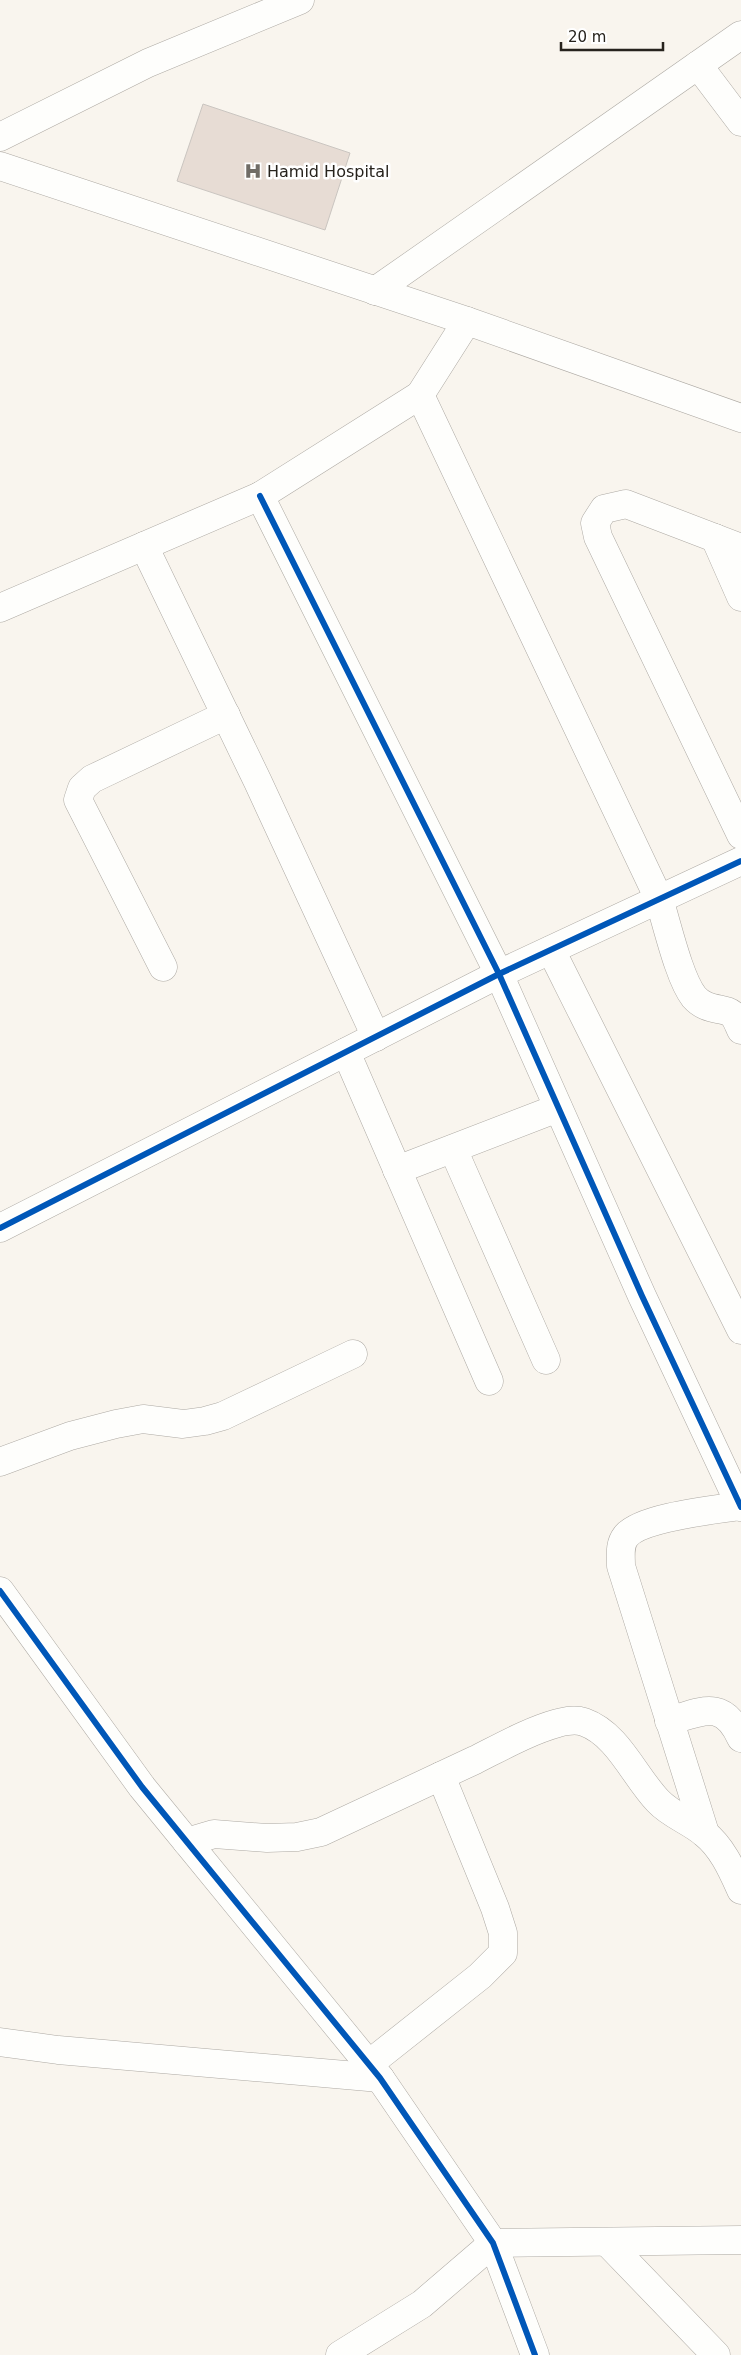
<svg xmlns="http://www.w3.org/2000/svg" width="741" height="2355" viewBox="0 0 741 2355" font-family="'DejaVu Sans',sans-serif">
	<style>
		.building { fill: #e7dcd4; stroke: #cac5c0 }
		.lines { fill: none; stroke-linecap: round; stroke-linejoin: round }
		.minor-casing { stroke: #ada9a3; stroke-width: 29 }
		.tertiary-casing { stroke: #ada9a3; stroke-width: 29 }
		.minor { stroke: #fefefc; stroke-width: 28 }
		.tertiary { stroke: #fefefc; stroke-width: 28 }
		.cycleway-casing { stroke: #fff; stroke-width: 9 }
		.cycleway { stroke: #0057b8; stroke-width: 6 }
		.labels { text-anchor: middle; stroke-width: 5; stroke-linejoin: round; paint-order: stroke }
		.poi-label { font-size: 16px; fill: #27231d; stroke: #fff; text-anchor: start }
	</style>
	<rect width="100%" height="100%" fill="#f9f5ee"/>
	<polygon class="building" points="203,104 350,153 325,230 177,181"/>
	<g class="lines">
		<g class="minor-casing">
			<g id="minor">
				<polyline points="698,65 741,122"/>
				<polyline points="0,137 148,63 300,0"/>
				<polyline points="375,291 741,35"/>
				<path d="M 420,395 L 659,899 C 667,924 679,978 694,997 C 708,1013 726,1006 734,1016 C 737,1020 739,1026 741,1030"/>
				<polyline points="260,496 499,974 642,1296 741,1507"/>
				<polyline points="715,538 741,597"/>
				<polyline points="144,546 258,782 376,1037"/>
				<polyline points="741,548 626,504 604,509 595,523 598,537 741,835"/>
				<polyline points="0,608 260,496 420,395 467,321"/>
				<polyline points="551,950 741,1330"/>
				<polyline points="163,967 78,800 82,788 92,779 226,715"/>
				<polyline points="346,1052 489,1381"/>
				<polyline points="453,1149 546,1360"/>
				<polyline points="397,1170 558,1108"/>
				<polyline points="0,1462 70,1436 116,1424 143,1419 183,1424 205,1421 223,1416 353,1354"/>
				<polyline points="0,1591 142,1787 380,2078 493,2243 535,2355"/>
				<path d="M 669,1721 C 703,1711 723,1699 741,1738"/>
				<path d="M 705,1833 L 621,1566 C 621,1555 619,1545 626,1536 C 642,1517 714,1510 740,1506"/>
				<path d="M 187,1842 L 214,1834 L 267,1838 L 297,1837 L 321,1832 C 372,1808 423,1784 475,1760 C 501,1747 529,1731 558,1723 C 566,1721 575,1719 584,1722 C 618,1734 634,1776 658,1801 C 671,1815 690,1821 704,1833 C 722,1847 732,1870 741,1890"/>
				<polyline points="0,2042 58,2050 380,2078"/>
				<polyline points="369,2064 480,1976 503,1953 503,1933 495,1908 441,1776"/>
				<polyline points="607,2242 716,2355"/>
				<polyline points="340,2355 422,2304 493,2243 741,2240"/>
			</g>
		</g>
		<g class="tertiary-casing">
			<g id="tertiary">
				<polyline points="0,166 467,321 741,418"/>
				<polyline points="0,1228 499,974 741,861"/>
			</g>
		</g>
		<use href="#minor" class="minor"/>
		<use href="#tertiary" class="tertiary"/>
		<g class="cycleway-casing">
			<g id="cycleway">
				<polyline points="260,496 499,974 642,1296 741,1507"/>
				<polyline points="0,1228 499,974 741,861"/>
				<polyline points="0,1591 142,1787 380,2078 493,2243 535,2355"/>
			</g>
		</g>
		<use href="#cycleway" class="cycleway"/>
	</g>
	<defs>
		<g id="hospital-bare" transform="scale(1.35)"><path d="M-5-5h3v3.5h4V-5h3V5h-3V1.5h-4V5h-3Z" fill="#706c66" stroke="#fff" stroke-width="2.5" paint-order="stroke"/></g>
	</defs>
	<g fill-rule="evenodd">
		<use href="#hospital-bare" x="253" y="171"/>
	</g>
	<g class="labels">
		<g class="poi-label">
			<text x="267" y="177">Hamid Hospital</text>
		</g>
	</g>
	<path d="M561 42v8h102v-8" fill="none" stroke="#27231d" stroke-width="2.5"/>
	<text x="568" y="42" font-size="15" fill="#27231d" stroke="#ffffff" stroke-width="4" paint-order="stroke">20 m</text>
</svg>
